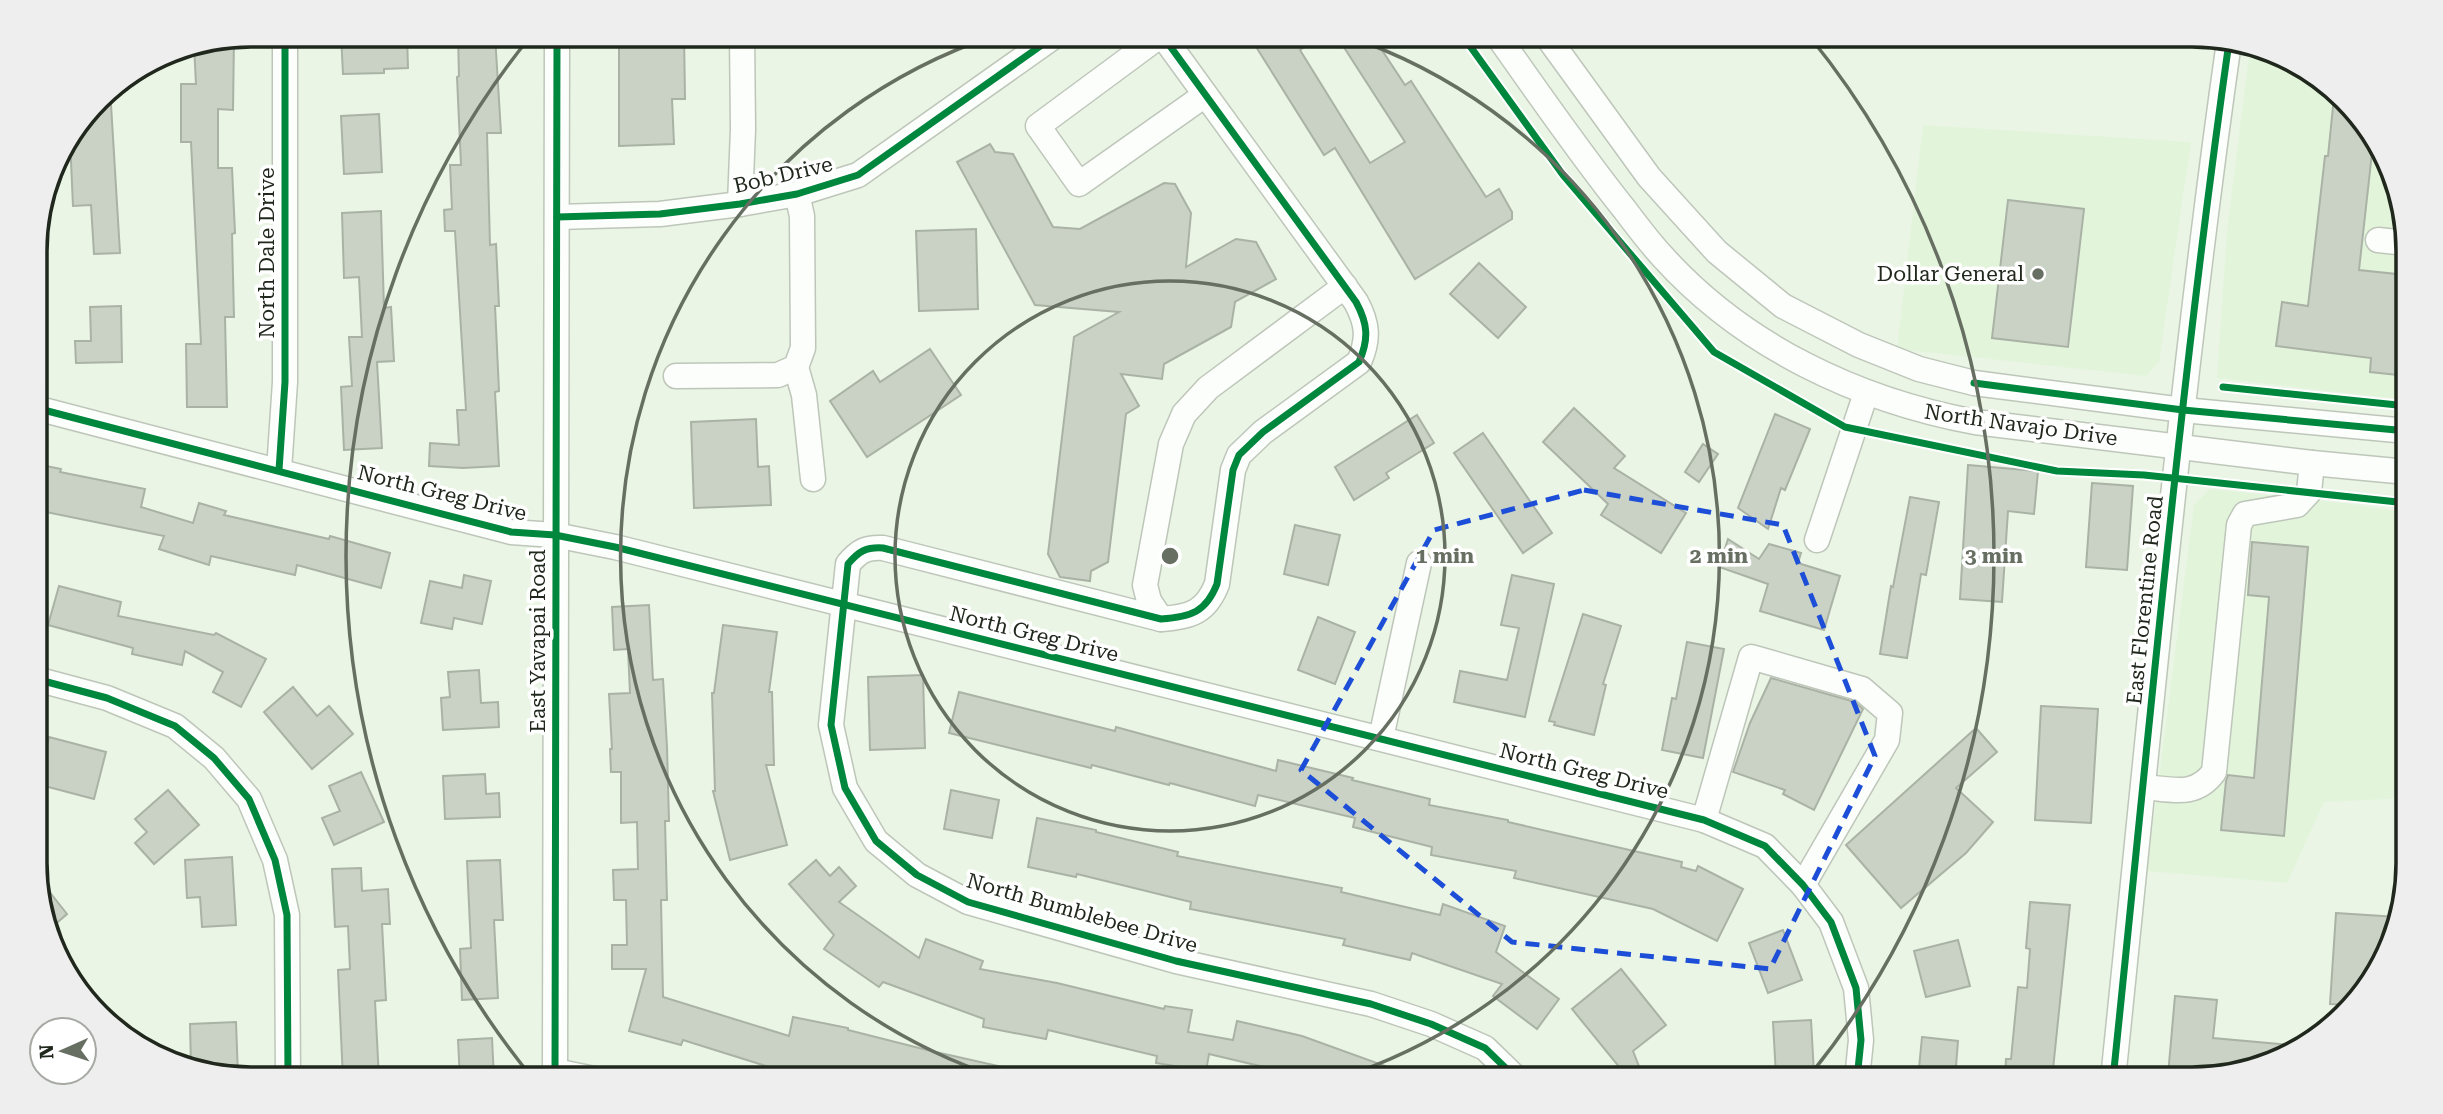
<svg xmlns="http://www.w3.org/2000/svg" width="2443" height="1114" viewBox="0 0 2443 1114" font-family="'Roboto Serif',serif">
	<style>
		.built { fill: #e2f5db }
		.building { fill: #cad2c6; stroke: #aab2a6; stroke-width: 2 }
		.lines { fill: none; stroke-linecap: round; stroke-linejoin: round }
		.minor-casing { stroke: #bec6ba; stroke-width: 27 }
		.minor { stroke: #fcfefb; stroke-width: 24 }
		.cycleway-casing { stroke: #fff; stroke-width: 11 }
		.cycleway { stroke: #00873e; stroke-width: 7 }
		.marked { fill: none; stroke: #1d4ed8; stroke-width: 5; stroke-dasharray: 14 9; stroke-linejoin: round }
		.ring { fill: none; stroke: #676f62; stroke-width: 3.5 }
		.poi-dot { fill: #676f62; stroke: #fff; stroke-width: 2.5 }
		.labels { text-anchor: middle; stroke-width: 7; stroke-linejoin: round; paint-order: stroke }
		.street-label { font-size: 21px; fill: #20271c; stroke: #fff }
		.poi-label { font-size: 21px; fill: #20271c; stroke: #fff; text-anchor: end }
		.rim { fill: none; stroke: #20271c; stroke-width: 3.5 }
		.centre { fill: #676f62; stroke: #fff; stroke-width: 3.5 }
		.ring-label { font-size: 21px; text-anchor: middle; font-weight: bold; fill: #676f62; stroke: #fff; stroke-width: 7; stroke-linejoin: round; paint-order: stroke }
	</style>
	<rect width="100%" height="100%" fill="#eaf5e5"/>
	<g class="built">
		<polygon points="2250,47 2275,52 2364,120 2406,223 2407,400 2217,378 2227,231"/>
		<polygon points="1923,125 2191,142 2159,362 2146,376 1897,349"/>
		<polygon points="2210,489 2353,504 2407,513 2408,798 2324,802 2287,883 2147,871 2194,505"/>
	</g>
	<g class="building">
		<polygon points="341,35 407,35 408,68 384,69 384,73 343,74"/>
		<polygon points="458,35 495,35 501,133 487,133 490,245 496,244 499,306 495,306 499,391 495,392 499,466 463,468 429,466 430,443 459,445 457,410 466,410 455,231 445,231 444,210 452,209 450,165 461,165 457,77 459,76"/>
		<polygon points="619,35 684,35 685,99 672,99 674,144 619,146"/>
		<polygon points="1265,35 1323,35 1300,50 1370,163 1405,142 1336,35 1372,35 1405,85 1411,81 1486,197 1499,189 1512,212 1512,219 1415,279 1335,148 1324,155 1253,42"/>
		<polygon points="234,38 233,110 218,109 218,168 232,168 235,233 232,234 234,317 225,317 227,407 187,407 186,344 201,344 191,142 181,142 181,84 196,84 194,46"/>
		<polygon points="110,88 120,253 94,254 91,205 73,206 70,139"/>
		<polygon points="2334,97 2364,120 2373,144 2359,270 2406,275 2407,376 2370,372 2371,358 2276,346 2282,302 2308,306 2325,156 2328,156"/>
		<polygon points="379,114 382,172 344,174 341,116"/>
		<polygon points="990,144 995,152 1013,154 1053,227 1080,229 1164,183 1175,184 1191,213 1186,267 1236,239 1256,242 1276,279 1235,302 1231,327 1164,364 1162,379 1121,374 1139,406 1126,414 1108,562 1091,571 1090,581 1060,577 1048,554 1074,337 1119,312 1035,305 957,162"/>
		<polygon points="2008,200 2084,209 2068,347 1992,338"/>
		<polygon points="381,211 384,308 391,307 394,361 377,362 382,448 344,450 341,387 352,386 349,337 362,337 359,277 344,278 342,213"/>
		<polygon points="976,229 978,309 919,311 916,231"/>
		<polygon points="1479,263 1526,307 1498,338 1450,294"/>
		<polygon points="121,306 122,362 76,363 75,341 91,341 90,307"/>
		<polygon points="930,349 961,395 867,457 830,401 873,371 880,382"/>
		<polygon points="1574,408 1625,456 1614,468 1686,513 1661,553 1601,515 1608,504 1543,442"/>
		<polygon points="1775,414 1810,429 1785,490 1781,488 1768,529 1738,508"/>
		<polygon points="1417,415 1434,443 1386,473 1389,478 1354,500 1335,467"/>
		<polygon points="756,419 758,467 769,466 771,505 694,508 691,422"/>
		<polygon points="1483,433 1552,533 1523,553 1454,453"/>
		<polygon points="1703,444 1718,454 1699,482 1685,472"/>
		<polygon points="36,464 61,469 60,472 145,489 141,507 193,523 199,503 226,511 224,515 329,539 330,536 390,553 381,588 297,565 295,575 211,556 209,565 159,549 164,536 36,510"/>
		<polygon points="1968,465 2038,471 2034,514 2008,511 2002,602 1960,599"/>
		<polygon points="2092,483 2133,486 2127,570 2086,567"/>
		<polygon points="1910,497 1939,502 1926,575 1921,574 1907,658 1880,654 1891,586 1893,587"/>
		<polygon points="1295,525 1340,535 1328,585 1284,574"/>
		<polygon points="1728,539 1759,559 1769,544 1801,553 1798,563 1840,576 1824,630 1760,611 1768,584 1719,567"/>
		<polygon points="2252,542 2308,547 2284,836 2221,830 2226,781 2228,775 2254,778 2269,597 2248,595"/>
		<polygon points="464,575 491,581 482,624 454,618 452,629 421,623 430,581 462,588"/>
		<polygon points="1512,575 1554,584 1525,717 1454,702 1460,671 1507,680 1519,628 1501,625"/>
		<polygon points="59,586 121,602 118,616 214,635 216,633 266,659 241,707 213,692 223,672 185,651 182,665 132,654 133,648 48,625"/>
		<polygon points="649,605 653,680 663,679 667,747 669,821 665,821 667,900 661,900 663,997 789,1036 793,1017 848,1028 848,1030 927,1050 1020,1071 1019,1079 820,1079 782,1071 683,1040 681,1045 629,1031 646,969 612,969 612,945 627,945 626,900 614,900 613,870 638,869 637,822 621,823 621,772 611,772 610,749 612,749 609,694 630,693 628,649 614,650 612,607"/>
		<polygon points="1583,614 1621,626 1603,684 1606,685 1594,735 1554,725 1555,722 1549,721"/>
		<polygon points="1318,617 1355,632 1335,684 1298,670"/>
		<polygon points="723,625 777,632 769,692 772,692 774,765 766,765 787,845 730,860 713,791 715,791 712,693 714,693"/>
		<polygon points="1687,642 1724,649 1703,758 1662,750 1672,698 1676,699"/>
		<polygon points="479,670 481,703 498,702 499,727 443,730 441,698 450,697 448,672"/>
		<polygon points="923,675 925,748 870,750 868,677"/>
		<polygon points="1771,678 1855,702 1863,709 1814,810 1783,794 1785,790 1733,772 1750,723"/>
		<polygon points="293,687 317,716 329,706 353,734 312,769 264,712"/>
		<polygon points="959,692 1115,731 1116,727 1276,771 1278,760 1353,778 1352,780 1430,799 1429,805 1508,820 1508,822 1682,862 1681,867 1696,871 1698,866 1743,889 1717,941 1653,909 1514,878 1516,871 1431,855 1432,847 1353,827 1355,818 1258,795 1255,806 1170,783 1169,785 1092,765 1091,768 949,733"/>
		<polygon points="2041,706 2098,709 2091,823 2035,820"/>
		<polygon points="1976,728 1997,752 1956,788 1993,822 1966,853 1901,908 1846,845"/>
		<polygon points="49,737 106,752 94,799 37,784"/>
		<polygon points="361,772 384,822 334,845 322,818 340,811 329,786"/>
		<polygon points="485,774 486,794 499,793 500,817 445,819 443,776"/>
		<polygon points="168,790 199,825 154,864 135,843 147,832 135,819"/>
		<polygon points="951,790 999,800 992,838 944,829"/>
		<polygon points="1037,818 1096,830 1096,832 1178,852 1177,856 1342,888 1341,892 1440,915 1443,904 1505,926 1496,952 1559,999 1537,1029 1493,996 1502,984 1412,953 1410,960 1343,945 1345,939 1190,909 1191,902 1077,874 1076,877 1028,867"/>
		<polygon points="232,857 236,925 202,927 200,897 187,898 185,860"/>
		<polygon points="500,860 503,920 494,920 498,998 462,1000 460,949 471,948 467,861"/>
		<polygon points="816,860 830,876 839,867 856,886 839,902 919,958 926,939 983,961 980,969 1057,983 1164,1009 1165,1006 1192,1010 1188,1032 1233,1040 1237,1021 1302,1036 1413,1076 1412,1079 1315,1079 1209,1054 1206,1071 1156,1063 1157,1056 1048,1030 1046,1039 983,1027 984,1019 883,982 879,987 824,949 834,935 789,884"/>
		<polygon points="361,868 362,891 388,889 390,924 382,924 386,1000 375,1001 379,1079 343,1079 338,970 350,969 348,926 335,927 332,869"/>
		<polygon points="37,876 67,914 52,927 37,891"/>
		<polygon points="2030,902 2070,905 2052,1079 2005,1079 2006,1059 2011,1059 2018,987 2027,988 2030,949 2026,948"/>
		<polygon points="2336,913 2397,917 2391,946 2354,1005 2330,1004"/>
		<polygon points="1783,930 1802,980 1768,993 1749,943"/>
		<polygon points="1958,940 1970,986 1926,997 1914,951"/>
		<polygon points="1621,969 1666,1025 1633,1051 1644,1079 1629,1079 1572,1009"/>
		<polygon points="2175,996 2217,1000 2213,1038 2301,1046 2206,1079 2168,1075"/>
		<polygon points="1811,1020 1814,1074 1776,1076 1773,1022"/>
		<polygon points="236,1022 238,1076 191,1067 190,1024"/>
		<polygon points="1922,1037 1958,1041 1955,1079 1918,1079"/>
		<polygon points="492,1038 494,1079 460,1079 458,1040"/>
	</g>
	<g class="lines">
		<g class="minor-casing">
			<g id="minor">
				<polyline points="1161,35 1038,126 1079,184 1205,95"/>
				<path d="M 1162,35 L 1356,302 C 1368,324 1369,339 1359,362 L 1263,432 L 1239,455 L 1233,470 L 1217,584 C 1206,612 1191,617 1161,619 L 883,548 C 866,547 859,551 848,564 L 831,725 L 845,788 L 876,841 L 917,875 L 968,902 L 1176,961 L 1371,1004 L 1431,1024 L 1485,1048 L 1517,1079"/>
				<path d="M 1497,35 C 1539,94 1580,154 1625,210 C 1637,226 1649,242 1662,256 C 1743,346 1857,400 1975,422 L 2312,463 L 2407,472"/>
				<polyline points="1546,35 1649,177 1717,252 1783,306 1859,345 1919,369 1974,383 2183,410 2407,431"/>
				<polyline points="740,204 743,129 742,35"/>
				<polyline points="557,217 660,214 740,204 797,194 858,175 1056,35"/>
				<polyline points="2378,240 2406,243"/>
				<polyline points="796,367 804,395 813,479"/>
				<polyline points="676,376 778,375 796,367 803,348 802,216 797,194"/>
				<polyline points="36,408 511,532 555,535 615,547 1704,820 1765,846 1803,885 1831,922 1856,988 1861,1040 1857,1079"/>
				<polyline points="279,470 285,382 285,35"/>
				<polyline points="1817,540 1866,393"/>
				<polyline points="1161,619 1149,601 1145,585 1171,444 1184,414 1208,388 1345,286"/>
				<polyline points="36,679 107,698 175,726 214,758 249,799 275,860 287,915 288,1079"/>
				<polyline points="1381,738 1419,563"/>
				<path d="M 2143,787 C 2172,789 2195,798 2214,772 L 2239,525 L 2245,514 L 2297,505 L 2309,492 L 2312,463"/>
				<polyline points="1704,820 1751,657 1862,689 1890,713 1887,740 1803,885"/>
				<polyline points="555,1071 594,1079"/>
				<polyline points="555,1079 557,35"/>
				<path d="M 2113,1079 C 2149,733 2180,386 2229,42"/>
			</g>
		</g>
		<use href="#minor" class="minor"/>
		<g class="cycleway-casing">
			<g id="cycleway">
				<path d="M 1162,35 L 1356,302 C 1368,324 1369,339 1359,362 L 1263,432 L 1239,455 L 1233,470 L 1217,584 C 1206,612 1191,617 1161,619 L 883,548 C 866,547 859,551 848,564 L 831,725 L 845,788 L 876,841 L 917,875 L 968,902 L 1176,961 L 1371,1004 L 1431,1024 L 1485,1048 L 1517,1079"/>
				<polyline points="1462,35 1563,175 1714,352 1845,427 2057,471 2144,475 2407,503"/>
				<polyline points="557,217 660,214 740,204 797,194 858,175 1056,35"/>
				<polyline points="1974,383 2183,410 2407,431"/>
				<polyline points="2223,387 2407,406"/>
				<polyline points="36,408 511,532 555,535 615,547 1704,820 1765,846 1803,885 1831,922 1856,988 1861,1040 1857,1079"/>
				<polyline points="279,470 285,382 285,35"/>
				<polyline points="36,679 107,698 175,726 214,758 249,799 275,860 287,915 288,1079"/>
				<polyline points="555,1079 557,35"/>
				<path d="M 2113,1079 C 2149,733 2180,386 2229,42"/>
			</g>
		</g>
		<use href="#cycleway" class="cycleway"/>
	</g>
	<path class="marked" d="M 1584,490 L 1783,525 L 1875,756 L 1770,969 L 1512,942 L 1301,770 L 1434,530 Z"/>
	<g class="ring">
		<circle cx="1170" cy="556" r="275"/>
		<path d="M1000 1078A549 549 0 0 1 996 35M1344 35A549 549 0 0 1 1340 1078"/>
		<path d="M530 1075A824 824 0 0 1 530 37M1810 37A824 824 0 0 1 1810 1075"/>
	</g>
	<circle class="poi-dot" cx="2038" cy="274" r="7"/>
	<g class="labels">
		<g class="street-label">
			<text transform="translate(783 175) rotate(-13)" y="7">Bob Drive</text>
			<text transform="translate(267 253) rotate(-90)" y="7">North Dale Drive</text>
			<text transform="translate(2021 425) rotate(8)" y="7">North Navajo Drive</text>
			<text transform="translate(442 493) rotate(14)" y="7">North Greg Drive</text>
			<text transform="translate(2145 600) rotate(-84)" y="7">East Florentine Road</text>
			<text transform="translate(1034 634) rotate(14)" y="7">North Greg Drive</text>
			<text transform="translate(538 641) rotate(-90)" y="7">East Yavapai Road</text>
			<text transform="translate(1584 771) rotate(14)" y="7">North Greg Drive</text>
			<text transform="translate(1082 913) rotate(16)" y="7">North Bumblebee Drive</text>
		</g>
		<g class="poi-label">
			<text x="2024" y="281">Dollar General</text>
		</g>
	</g>
	<path d="M0 0H2443V1114H0ZM251 47H2192A204 204 0 0 1 2396 251V863A204 204 0 0 1 2192 1067H251A204 204 0 0 1 47 863V251A204 204 0 0 1 251 47Z" fill="#edeeed" fill-rule="evenodd"/>
	<path class="rim" d="M251 47H2192A204 204 0 0 1 2396 251V863A204 204 0 0 1 2192 1067H251A204 204 0 0 1 47 863V251A204 204 0 0 1 251 47Z"/>
	<circle cx="1170" cy="556" r="10" class="centre"/>
	<g class="ring-label">
		<text x="1445" y="563">1 min</text>
		<text x="1719" y="563">2 min</text>
		<text x="1994" y="563">3 min</text>
	</g>
	<g transform="translate(63 1051) rotate(267)"><circle r="33" fill="#ffffff" stroke="#a6a9a4" stroke-width="2"/>
	<path d="M0-5L12 26L0 18L-12 26Z" fill="#676f62"/>
	<text y="-10" font-size="19" font-weight="bold" text-anchor="middle" fill="#20271c">N</text>
	</g>
</svg>
